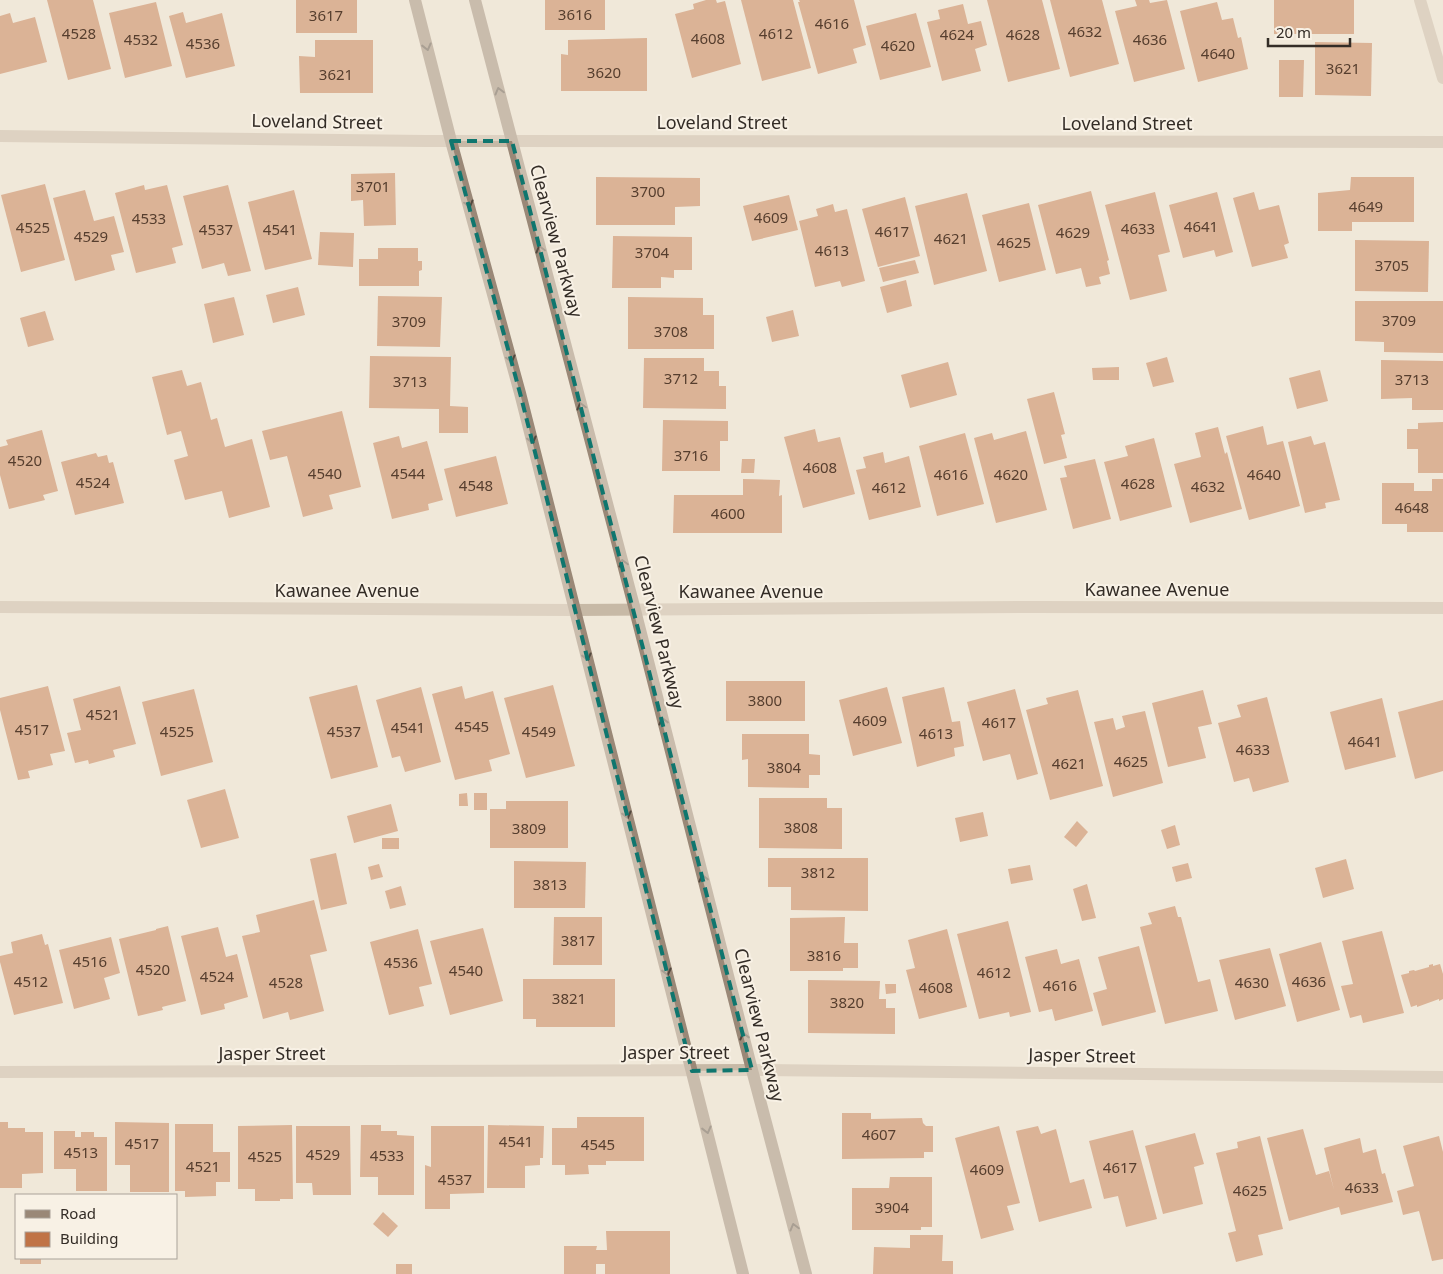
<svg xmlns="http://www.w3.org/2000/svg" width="1443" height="1274" viewBox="0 0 1443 1274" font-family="'Noto Sans',sans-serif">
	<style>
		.building { fill: #c07346 }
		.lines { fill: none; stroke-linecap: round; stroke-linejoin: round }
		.minor { stroke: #c7b9a6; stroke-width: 12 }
		.secondary { stroke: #9a8877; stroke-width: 12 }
		.oneway { stroke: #52483e }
		.marked { fill: none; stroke: #0f766e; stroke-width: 4; stroke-dasharray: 10 6; stroke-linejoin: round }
		.labels { text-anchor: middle; stroke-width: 4; stroke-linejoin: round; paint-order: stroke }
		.number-label { font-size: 15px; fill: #563e2e }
		.street-label { font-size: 18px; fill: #332c26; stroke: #f8f1e5 }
	</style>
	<rect width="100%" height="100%" fill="#f0e8d9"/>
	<g class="building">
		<polygon points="47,0 93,0 111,69 68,80"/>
		<rect x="296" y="0" width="61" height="33"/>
		<rect x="545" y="0" width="60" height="30"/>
		<polygon points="706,0 716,0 717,3 725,1 741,64 692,78 675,14 694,9 693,4"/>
		<polygon points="741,0 793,0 811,68 762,81"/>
		<polygon points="799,0 854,0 866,45 853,49 857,63 818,74 798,2 800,2"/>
		<polygon points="987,0 1042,0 1060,69 1008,82"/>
		<polygon points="1050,0 1102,0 1119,64 1070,77"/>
		<polygon points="1135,0 1149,0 1150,3 1167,0 1185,69 1134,82 1115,11 1137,6"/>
		<rect x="1274" y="0" width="80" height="34"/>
		<polygon points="156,2 172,66 125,78 109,13"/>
		<polygon points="1217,2 1222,20 1233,18 1238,38 1241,37 1248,69 1198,82 1180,11"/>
		<polygon points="963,4 968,24 981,21 987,45 975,49 981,71 942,81 927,22 940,19 938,10"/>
		<polygon points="183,12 186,23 222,13 235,66 186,78 169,16"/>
		<polygon points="10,13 13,23 35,17 47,62 0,74 0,16"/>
		<polygon points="916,13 931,67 880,80 866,26"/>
		<polygon points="647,38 647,91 561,91 561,54 568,55 568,40"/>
		<polygon points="315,40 373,40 373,93 300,93 299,56 315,57"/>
		<polygon points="1315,42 1372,43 1371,96 1315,95"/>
		<polygon points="1279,60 1304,60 1303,97 1279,97"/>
		<polygon points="395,173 396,225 364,226 363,200 351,201 351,174"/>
		<polygon points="596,177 700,178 700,206 675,207 675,225 596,225"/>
		<polygon points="1351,177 1414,177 1414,222 1352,222 1352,231 1318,231 1318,193 1350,190"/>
		<polygon points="45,184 65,260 21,272 1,195"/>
		<polygon points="144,185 145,190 167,185 183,245 172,248 176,263 136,273 115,193"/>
		<polygon points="228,185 251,271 228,276 224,263 202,269 183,196"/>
		<polygon points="85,190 94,221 114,216 124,252 111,255 115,270 75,281 53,198"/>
		<polygon points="294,190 312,259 265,270 248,202"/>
		<polygon points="1091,191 1109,260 1107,261 1110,274 1099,277 1101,284 1086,287 1081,268 1056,274 1038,205"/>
		<polygon points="1155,192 1170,252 1158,255 1167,291 1130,300 1105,205"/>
		<polygon points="1217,192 1233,252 1216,257 1214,250 1183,258 1169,205"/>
		<polygon points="1254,192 1259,210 1279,205 1289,243 1284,245 1288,258 1252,267 1233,198"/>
		<polygon points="967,193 987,271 934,285 915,206"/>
		<polygon points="789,195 798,230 752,241 743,206"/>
		<polygon points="905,197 920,256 878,267 862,209"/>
		<polygon points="1029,203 1046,270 999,282 982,215"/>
		<polygon points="833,204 835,212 847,209 865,281 842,287 840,281 815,287 799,221 818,216 816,209"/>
		<polygon points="320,232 354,233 353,267 318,265"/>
		<polygon points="613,236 692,237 692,270 674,270 674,278 661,277 661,288 612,288"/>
		<polygon points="1355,240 1429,241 1428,292 1355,291"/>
		<polygon points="378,248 418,248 418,261 422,261 422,270 419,271 419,286 359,286 359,259 378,259"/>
		<polygon points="915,260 919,273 883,282 879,268"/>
		<polygon points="906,280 912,306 887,313 880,287"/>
		<polygon points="298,287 305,315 273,323 266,295"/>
		<polygon points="378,296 442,297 440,347 377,346"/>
		<polygon points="234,297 244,335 213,343 204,304"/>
		<polygon points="628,297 703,298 703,315 714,315 714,349 628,349"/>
		<polygon points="1355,301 1443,301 1443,353 1384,352 1384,342 1355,341"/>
		<polygon points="793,310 799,336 772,342 766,317"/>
		<polygon points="45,311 54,340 28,347 20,318"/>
		<polygon points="370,356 451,357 450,406 468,407 468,433 439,433 439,409 369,408"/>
		<polygon points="1167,357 1174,382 1153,387 1146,363"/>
		<polygon points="644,358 704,358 704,371 719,371 719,386 726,386 726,409 643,408"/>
		<polygon points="1381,360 1443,361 1443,410 1412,410 1412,398 1381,399"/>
		<polygon points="948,362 957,395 910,408 901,375"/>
		<polygon points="1119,367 1119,380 1093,380 1092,368"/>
		<polygon points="182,370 187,386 201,382 211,420 217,418 225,447 252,439 270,507 229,518 222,491 185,500 174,460 188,456 181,431 167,435 152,377"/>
		<polygon points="1320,370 1328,401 1297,409 1289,378"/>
		<polygon points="1054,392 1065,434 1061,435 1067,458 1044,464 1027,399"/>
		<polygon points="342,411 361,487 329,495 333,509 303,517 287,456 270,460 262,431"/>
		<polygon points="663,420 728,421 728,441 720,441 720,471 662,471"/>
		<polygon points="1443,422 1443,473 1418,473 1418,449 1407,449 1407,429 1418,429 1418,423"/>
		<polygon points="1263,426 1267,445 1283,441 1300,506 1249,520 1226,436"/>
		<polygon points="1218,427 1225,454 1227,452 1242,509 1190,523 1174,464 1201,457 1195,433"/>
		<polygon points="815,429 818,442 840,437 855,494 803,508 784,437"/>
		<polygon points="42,430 58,491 43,495 45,500 9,509 0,475 0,447 8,445 6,440"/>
		<polygon points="1026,431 1047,510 996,523 974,438 992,433 994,440"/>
		<polygon points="965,433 984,504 937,516 919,446"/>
		<polygon points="399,436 402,448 427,441 443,500 428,504 429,510 392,519 373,443"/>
		<polygon points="1311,436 1314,445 1325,442 1340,500 1325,503 1326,508 1305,513 1288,442"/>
		<polygon points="1154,438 1172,507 1120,521 1104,462 1128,456 1125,446"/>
		<polygon points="883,452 885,463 909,456 921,507 869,520 856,470 866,468 863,457"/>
		<polygon points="96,453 98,457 107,455 109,463 113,462 124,503 75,515 61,462"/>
		<polygon points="496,456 508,504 456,517 444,469"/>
		<polygon points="742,459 755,459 754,473 741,473"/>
		<polygon points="1095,459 1111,519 1073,529 1060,478 1067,477 1064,466"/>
		<polygon points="743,479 780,480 779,496 782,495 782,533 673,533 674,495 743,495"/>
		<polygon points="1432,479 1443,479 1443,532 1407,532 1407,524 1382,524 1382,483 1414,483 1414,491 1432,491"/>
		<rect x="726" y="681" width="79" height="40"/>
		<polygon points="357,685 378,767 331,779 309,697"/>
		<polygon points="553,685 575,766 526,778 504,698"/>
		<polygon points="48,686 65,751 50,754 53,765 28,771 30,778 18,780 0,710 0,698"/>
		<polygon points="120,686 136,744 113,750 115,757 89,764 88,760 75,763 67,733 81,730 73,699"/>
		<polygon points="462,686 465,699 493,691 510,754 489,760 492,771 455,780 432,694"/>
		<polygon points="421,687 441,762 405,772 400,756 392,758 376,700"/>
		<polygon points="887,687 902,743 853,756 839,700"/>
		<polygon points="944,687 952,722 960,721 964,746 954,748 955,756 917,767 902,697"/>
		<polygon points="194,689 213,762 161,776 142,702"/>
		<polygon points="1015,689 1038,774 1017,780 1010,754 983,761 967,702"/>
		<polygon points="1078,690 1103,786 1050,800 1026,710 1048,704 1046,698"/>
		<polygon points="1203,690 1212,724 1198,727 1206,758 1168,767 1152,703"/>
		<polygon points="1267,697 1289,782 1253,792 1249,778 1234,782 1218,723 1241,717 1237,705"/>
		<polygon points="1382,698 1396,757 1345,770 1330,712"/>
		<polygon points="1443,700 1443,771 1415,779 1398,712"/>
		<polygon points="1145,711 1163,783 1113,797 1094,722 1113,718 1116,730 1125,727 1122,716"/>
		<polygon points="742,734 809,734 809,754 820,755 820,775 809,775 809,788 748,787 748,759 742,760"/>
		<polygon points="225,789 239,838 201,848 187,800"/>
		<polygon points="467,793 468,806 459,806 459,794"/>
		<rect x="474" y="793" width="13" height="17"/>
		<polygon points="759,798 827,798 827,808 842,808 842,849 759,848"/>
		<polygon points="506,801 568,801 568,848 490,848 490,809 506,809"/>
		<polygon points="391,804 398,831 354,843 347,816"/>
		<polygon points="983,812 988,836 960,842 955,818"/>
		<polygon points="1077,821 1088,832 1076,847 1064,837"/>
		<polygon points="1175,825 1180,845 1167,849 1161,830"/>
		<rect x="382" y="838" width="17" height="11"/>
		<polygon points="336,853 347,904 321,910 310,859"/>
		<polygon points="768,858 868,858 868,911 791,910 791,887 768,887"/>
		<polygon points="1346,859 1354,889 1323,898 1315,868"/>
		<polygon points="514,861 586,862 585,908 514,908"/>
		<polygon points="1188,863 1192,878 1176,882 1172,867"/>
		<polygon points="379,864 383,877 371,880 368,867"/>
		<polygon points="1030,865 1033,880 1011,884 1008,869"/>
		<polygon points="1087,884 1096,918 1082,921 1073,889"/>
		<polygon points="401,886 406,905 390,909 385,891"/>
		<polygon points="314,900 327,951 310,955 324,1011 290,1020 288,1012 263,1019 242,936 260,932 256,915"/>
		<polygon points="1175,906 1178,917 1181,917 1198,982 1210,979 1218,1011 1165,1024 1140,927 1152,924 1148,913"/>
		<polygon points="554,917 602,917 602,965 553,965"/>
		<polygon points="845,917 844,943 858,943 858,968 843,968 843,971 790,971 790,918"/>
		<polygon points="1008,921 1031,1012 1010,1017 1009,1012 979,1019 957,934"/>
		<polygon points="168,926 186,1001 162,1007 163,1010 138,1016 119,939 156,930 156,929"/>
		<polygon points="218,927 226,957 237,954 248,997 224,1004 225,1009 201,1015 181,936"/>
		<polygon points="483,928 503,1001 450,1015 430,941"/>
		<polygon points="418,929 432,984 419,987 424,1006 389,1015 370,942"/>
		<polygon points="947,929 967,1007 919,1019 906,970 915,968 908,940"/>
		<polygon points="1382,931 1404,1013 1363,1023 1361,1015 1350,1018 1341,986 1353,984 1342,941"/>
		<polygon points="42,934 45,945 48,944 63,1003 14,1015 0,962 0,956 13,953 11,942"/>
		<polygon points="111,937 120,973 104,978 110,999 74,1009 59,950"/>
		<polygon points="1321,942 1340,1010 1297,1022 1279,954"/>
		<polygon points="1139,946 1156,1012 1102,1026 1093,993 1107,989 1098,957"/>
		<polygon points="1270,948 1286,1006 1235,1020 1219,960"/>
		<polygon points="1057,949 1061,964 1079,959 1093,1011 1055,1021 1052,1009 1039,1012 1025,957"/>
		<polygon points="1433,964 1433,966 1440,964 1443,974 1443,999 1439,1001 1439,999 1417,1007 1417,1005 1411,1007 1401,975 1409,973 1409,971 1414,970 1415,971 1429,967 1429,965"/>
		<polygon points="523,979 615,979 615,1027 536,1027 536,1019 523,1019"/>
		<polygon points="808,980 880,981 879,999 886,999 886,1008 895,1008 895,1034 808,1033"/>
		<polygon points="885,984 896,984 896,993 886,994"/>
		<polygon points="842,1113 871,1113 871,1119 922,1118 923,1123 926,1126 933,1126 933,1152 924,1152 924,1158 842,1159"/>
		<polygon points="577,1117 644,1117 644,1161 606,1161 606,1165 588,1165 589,1174 565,1175 565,1165 552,1165 552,1128 577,1128"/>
		<polygon points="0,1122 8,1122 8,1128 25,1128 25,1132 43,1132 43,1173 22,1174 22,1188 0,1188"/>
		<polygon points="115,1122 169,1123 169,1192 130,1192 130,1165 115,1165"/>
		<polygon points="175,1124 213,1124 213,1152 230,1152 230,1182 216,1182 216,1196 185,1197 185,1191 175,1191"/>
		<polygon points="292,1125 293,1199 280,1199 280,1201 255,1201 255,1189 238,1189 238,1126"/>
		<polygon points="361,1125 381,1125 381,1131 397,1131 397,1135 414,1136 414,1195 378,1195 378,1177 360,1177"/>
		<polygon points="488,1125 544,1126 543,1158 540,1158 540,1165 525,1166 525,1188 487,1188"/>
		<polygon points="296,1126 350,1126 351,1195 313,1195 312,1183 296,1183"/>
		<polygon points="431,1126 484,1126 484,1193 450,1194 450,1209 425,1209 425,1165 431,1167"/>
		<polygon points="999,1126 1020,1203 1007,1206 1014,1230 981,1239 955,1138"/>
		<polygon points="1038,1126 1041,1134 1056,1129 1070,1183 1084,1179 1092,1208 1039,1222 1016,1131"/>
		<polygon points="1303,1129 1316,1175 1329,1171 1334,1190 1324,1148 1360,1138 1363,1153 1376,1149 1382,1174 1385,1173 1393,1202 1341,1215 1339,1207 1289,1221 1267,1138"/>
		<polygon points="1133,1130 1157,1219 1126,1227 1118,1196 1104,1199 1089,1141"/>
		<polygon points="54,1131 75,1131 75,1137 81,1137 81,1132 94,1132 94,1137 107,1137 107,1191 76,1191 76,1169 54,1169"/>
		<polygon points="1195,1133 1204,1164 1194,1167 1203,1204 1163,1214 1145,1146"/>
		<polygon points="1260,1136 1283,1229 1258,1235 1263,1255 1236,1262 1228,1233 1236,1231 1216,1153 1238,1148 1237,1142"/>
		<polygon points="1439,1136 1443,1152 1443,1259 1432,1261 1419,1211 1403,1215 1397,1191 1414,1186 1403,1146"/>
		<polygon points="890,1177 932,1177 932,1227 921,1227 921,1230 852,1230 852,1188 889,1188"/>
		<polygon points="383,1212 398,1226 388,1237 373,1224"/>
		<polygon points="606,1231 670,1231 670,1274 605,1274 605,1264 596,1264 596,1274 564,1274 564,1246 597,1246 596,1250 607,1250"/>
		<polygon points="910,1235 943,1235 942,1261 953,1261 953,1274 873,1274 874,1247 910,1248"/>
		<rect x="20" y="1258" width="21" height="6"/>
		<rect x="396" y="1264" width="16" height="10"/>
	</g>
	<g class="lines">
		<g class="minor">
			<polyline points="1420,0 1443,78"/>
			<polyline points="0,136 425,141 1443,142"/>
			<polyline points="0,607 575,610 1033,607 1443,608"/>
			<polyline points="0,1072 752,1070 1443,1077"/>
		</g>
		<g class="secondary">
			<polyline points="415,0 451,141 520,393 743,1274"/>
			<polyline points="475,0 635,610 752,1070 806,1274"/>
		</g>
	</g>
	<defs><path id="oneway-chevron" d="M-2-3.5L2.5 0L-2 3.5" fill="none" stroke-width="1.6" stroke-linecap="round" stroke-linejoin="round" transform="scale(1.25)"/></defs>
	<g class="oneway">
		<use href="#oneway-chevron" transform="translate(427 47) rotate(76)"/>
		<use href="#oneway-chevron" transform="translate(499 91) rotate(-105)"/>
		<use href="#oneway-chevron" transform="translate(469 204) rotate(75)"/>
		<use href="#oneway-chevron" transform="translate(540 249) rotate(-105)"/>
		<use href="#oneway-chevron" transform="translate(511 359) rotate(75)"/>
		<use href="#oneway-chevron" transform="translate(581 406) rotate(-105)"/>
		<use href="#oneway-chevron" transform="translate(532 440) rotate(76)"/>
		<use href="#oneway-chevron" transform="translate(623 563) rotate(-105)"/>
		<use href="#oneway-chevron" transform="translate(587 657) rotate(76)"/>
		<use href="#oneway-chevron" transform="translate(663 721) rotate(-104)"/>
		<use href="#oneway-chevron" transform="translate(627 815) rotate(76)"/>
		<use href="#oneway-chevron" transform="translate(703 878) rotate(-104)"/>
		<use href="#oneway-chevron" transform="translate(667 972) rotate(76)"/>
		<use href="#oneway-chevron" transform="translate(744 1036) rotate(-104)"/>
		<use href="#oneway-chevron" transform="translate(707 1130) rotate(76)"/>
		<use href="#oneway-chevron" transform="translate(794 1227) rotate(-105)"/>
	</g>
	<path d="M0 0H1443V1274H0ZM 451,141 L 512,141 L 752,1070 L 692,1071 L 520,393 Z" fill="#f0e8d9" fill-opacity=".55" fill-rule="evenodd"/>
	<path class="marked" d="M 451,141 L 512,141 L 752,1070 L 692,1071 L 520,393 Z"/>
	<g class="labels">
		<g class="number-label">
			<text x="575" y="20">3616</text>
			<text x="326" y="21">3617</text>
			<text x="832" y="29">4616</text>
			<text x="1085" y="37">4632</text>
			<text x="79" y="39">4528</text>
			<text x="776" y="39">4612</text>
			<text x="957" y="40">4624</text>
			<text x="1023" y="40">4628</text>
			<text x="708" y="44">4608</text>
			<text x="141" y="45">4532</text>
			<text x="1150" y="45">4636</text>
			<text x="203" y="49">4536</text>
			<text x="898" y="51">4620</text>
			<text x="1218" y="59">4640</text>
			<text x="1343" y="74">3621</text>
			<text x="604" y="78">3620</text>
			<text x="336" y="80">3621</text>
			<text x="373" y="192">3701</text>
			<text x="648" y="197">3700</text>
			<text x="1366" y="212">4649</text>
			<text x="771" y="223">4609</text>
			<text x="149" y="224">4533</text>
			<text x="1201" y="232">4641</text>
			<text x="33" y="233">4525</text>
			<text x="1138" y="234">4633</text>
			<text x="216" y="235">4537</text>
			<text x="280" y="235">4541</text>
			<text x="892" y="237">4617</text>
			<text x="1073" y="238">4629</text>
			<text x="91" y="242">4529</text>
			<text x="951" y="244">4621</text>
			<text x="1014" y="248">4625</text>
			<text x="832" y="256">4613</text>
			<text x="652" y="258">3704</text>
			<text x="1392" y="271">3705</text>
			<text x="1399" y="326">3709</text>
			<text x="409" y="327">3709</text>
			<text x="671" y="337">3708</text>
			<text x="681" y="384">3712</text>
			<text x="1412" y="385">3713</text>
			<text x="410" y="387">3713</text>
			<text x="691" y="461">3716</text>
			<text x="25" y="466">4520</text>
			<text x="820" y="473">4608</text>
			<text x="325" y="479">4540</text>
			<text x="408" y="479">4544</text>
			<text x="951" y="480">4616</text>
			<text x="1011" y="480">4620</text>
			<text x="1264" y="480">4640</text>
			<text x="93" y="488">4524</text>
			<text x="1138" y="489">4628</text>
			<text x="476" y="491">4548</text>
			<text x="1208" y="492">4632</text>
			<text x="889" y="493">4612</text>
			<text x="1412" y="513">4648</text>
			<text x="728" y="519">4600</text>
			<text x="765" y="706">3800</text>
			<text x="103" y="720">4521</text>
			<text x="870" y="726">4609</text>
			<text x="999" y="728">4617</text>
			<text x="472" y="732">4545</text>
			<text x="408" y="733">4541</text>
			<text x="32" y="735">4517</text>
			<text x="177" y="737">4525</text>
			<text x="344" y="737">4537</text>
			<text x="539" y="737">4549</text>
			<text x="936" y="739">4613</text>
			<text x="1365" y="747">4641</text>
			<text x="1253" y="755">4633</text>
			<text x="1131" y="767">4625</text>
			<text x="1069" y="769">4621</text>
			<text x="784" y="773">3804</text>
			<text x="801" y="833">3808</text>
			<text x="529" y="834">3809</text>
			<text x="818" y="878">3812</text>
			<text x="550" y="890">3813</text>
			<text x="578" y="946">3817</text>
			<text x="824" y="961">3816</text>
			<text x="90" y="967">4516</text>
			<text x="401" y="968">4536</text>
			<text x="153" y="975">4520</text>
			<text x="466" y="976">4540</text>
			<text x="994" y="978">4612</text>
			<text x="217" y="982">4524</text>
			<text x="31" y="987">4512</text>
			<text x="1309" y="987">4636</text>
			<text x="286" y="988">4528</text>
			<text x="1252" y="988">4630</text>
			<text x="1060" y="991">4616</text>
			<text x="936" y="993">4608</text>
			<text x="569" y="1004">3821</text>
			<text x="847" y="1008">3820</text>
			<text x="879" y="1140">4607</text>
			<text x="516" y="1147">4541</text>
			<text x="142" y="1149">4517</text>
			<text x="598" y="1150">4545</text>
			<text x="81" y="1158">4513</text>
			<text x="323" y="1160">4529</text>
			<text x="387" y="1161">4533</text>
			<text x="265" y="1162">4525</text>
			<text x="203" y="1172">4521</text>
			<text x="1120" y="1173">4617</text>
			<text x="987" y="1175">4609</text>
			<text x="455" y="1185">4537</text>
			<text x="1362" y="1193">4633</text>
			<text x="1250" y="1196">4625</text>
			<text x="892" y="1213">3904</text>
		</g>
		<g class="street-label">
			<text transform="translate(317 122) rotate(1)" y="6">Loveland Street</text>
			<text x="722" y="129">Loveland Street</text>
			<text x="1127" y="130">Loveland Street</text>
			<text transform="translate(556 241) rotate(75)" y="6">Clearview Parkway</text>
			<text x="1157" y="596">Kawanee Avenue</text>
			<text x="347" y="597">Kawanee Avenue</text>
			<text x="751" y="598">Kawanee Avenue</text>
			<text transform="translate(659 632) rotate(76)" y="6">Clearview Parkway</text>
			<text transform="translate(759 1025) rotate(76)" y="6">Clearview Parkway</text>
			<text x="676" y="1059">Jasper Street</text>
			<text x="272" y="1060">Jasper Street</text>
			<text transform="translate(1082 1056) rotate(1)" y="6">Jasper Street</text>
		</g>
	</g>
	<rect x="15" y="1194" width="162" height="65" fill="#f8f1e5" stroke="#a9a299"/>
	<rect x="25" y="1210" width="25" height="8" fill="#9a8877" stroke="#a9a299"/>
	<text x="60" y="1219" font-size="15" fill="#332c26">Road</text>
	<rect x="25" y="1232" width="25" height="15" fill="#c07346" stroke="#a9a299"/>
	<text x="60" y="1244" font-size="15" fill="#332c26">Building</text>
	<path d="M1268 38v8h82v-8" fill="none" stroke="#332c26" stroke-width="2.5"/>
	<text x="1276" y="38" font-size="15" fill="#332c26" stroke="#f8f1e5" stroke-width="4" paint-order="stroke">20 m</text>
</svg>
